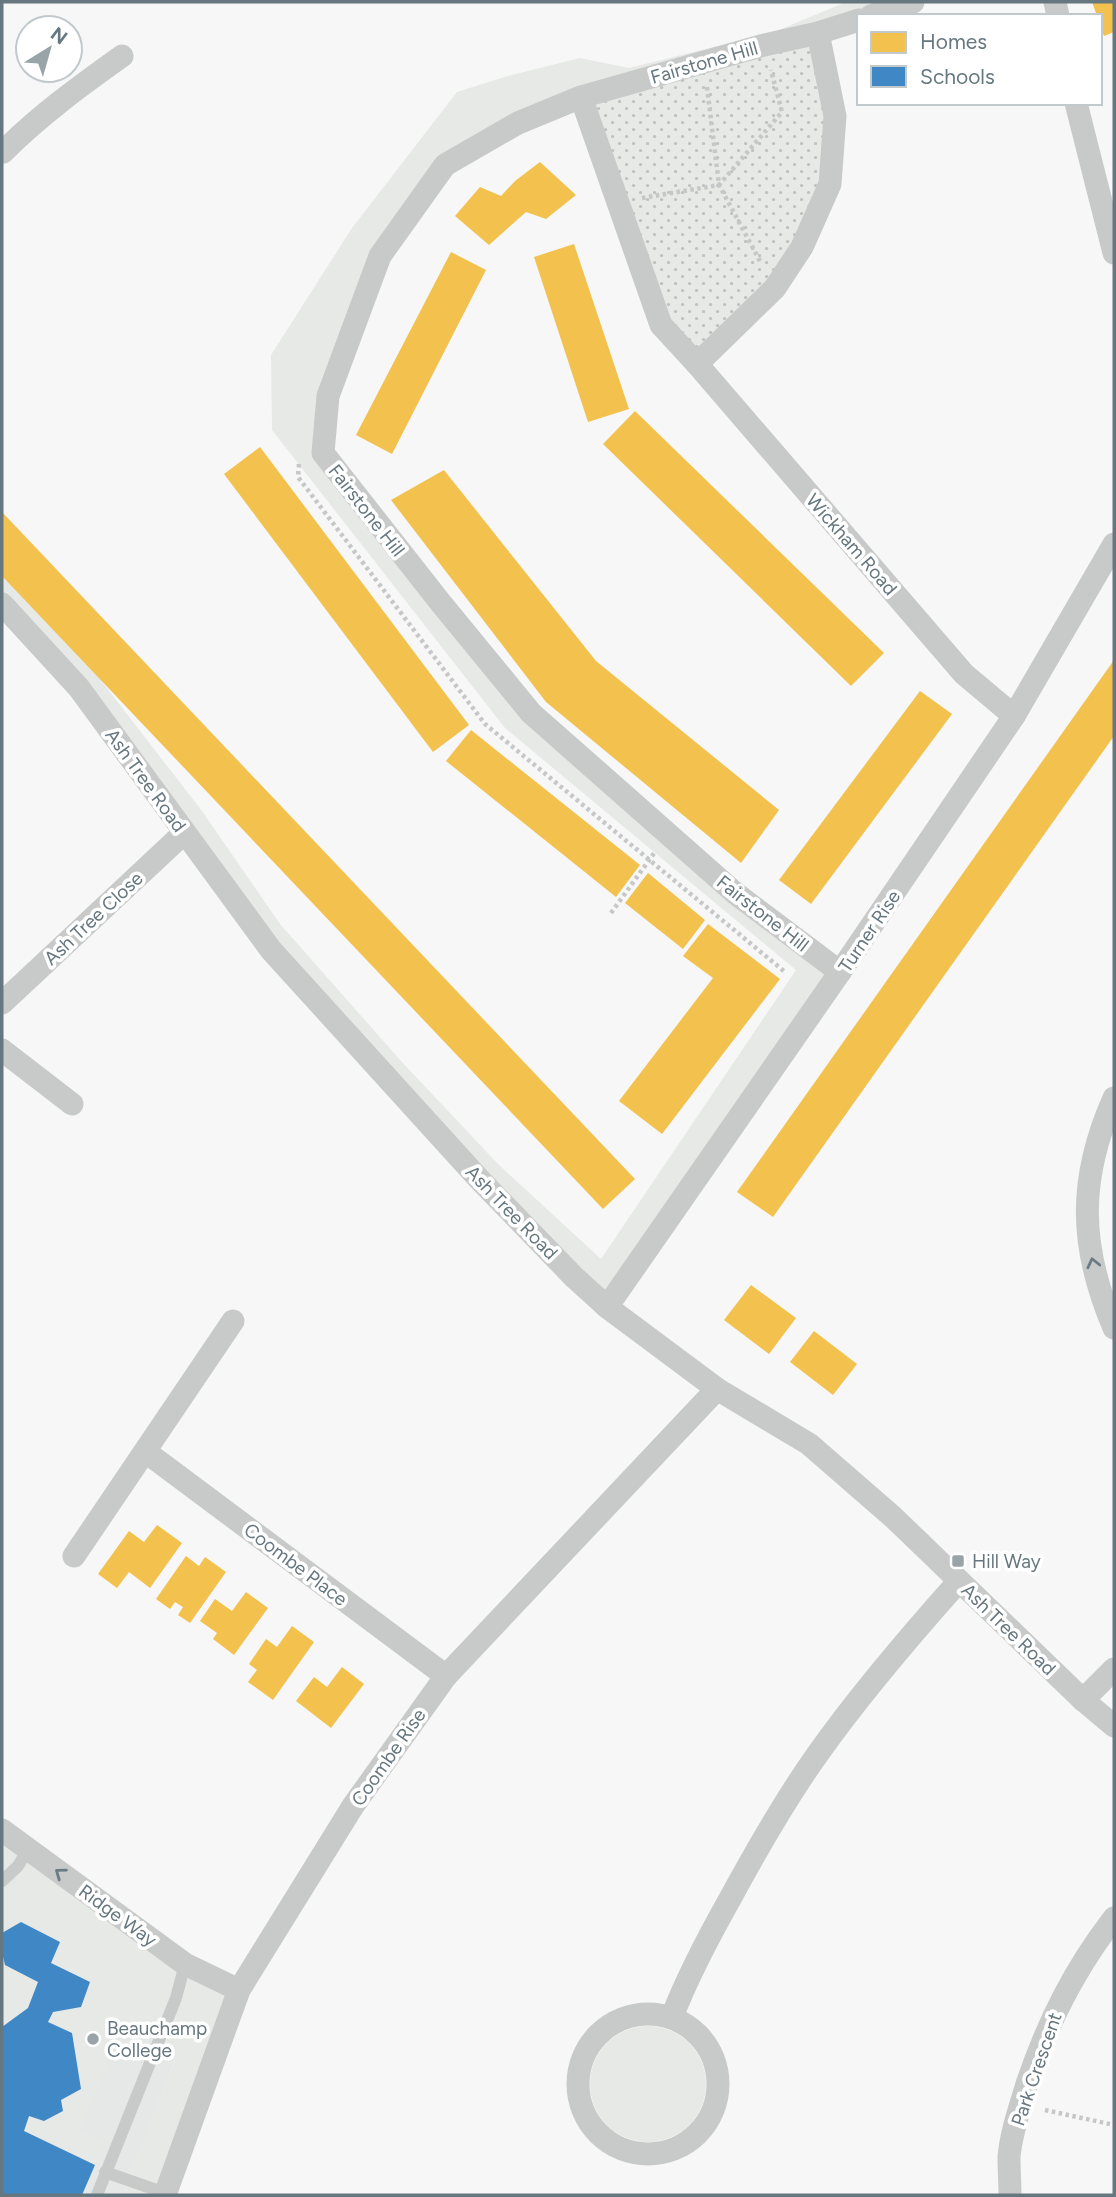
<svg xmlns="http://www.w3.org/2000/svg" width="1116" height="2197" viewBox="0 0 1116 2197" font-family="Figtree,sans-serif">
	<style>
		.built { fill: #e6e8e7 }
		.grass { fill: #e6e9e5 }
		.park { fill: url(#park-dots) }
		.homes { fill: #f2c14e }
		.schools { fill: #3f88c5 }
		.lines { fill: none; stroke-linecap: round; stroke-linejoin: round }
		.path { stroke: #c6c7c8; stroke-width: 4.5; stroke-dasharray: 3.5 3.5; stroke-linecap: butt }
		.service { stroke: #c8caca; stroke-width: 12 }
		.minor { stroke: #c8caca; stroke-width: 23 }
		.oneway { stroke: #6b7b83 }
		.poi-dot { fill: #99a4a9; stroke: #fff; stroke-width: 2.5 }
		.labels { text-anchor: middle; stroke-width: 7; stroke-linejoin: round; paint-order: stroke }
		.street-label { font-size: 19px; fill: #66777f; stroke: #fff }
		.poi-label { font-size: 19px; fill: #66777f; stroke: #fff; text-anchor: start }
	</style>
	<defs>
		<pattern id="park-dots" width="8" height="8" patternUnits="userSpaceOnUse" patternTransform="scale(1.75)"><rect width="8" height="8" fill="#e6e9e5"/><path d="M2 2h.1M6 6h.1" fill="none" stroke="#bec2bf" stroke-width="1.8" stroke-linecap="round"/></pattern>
	</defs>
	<rect width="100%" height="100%" fill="#f7f7f7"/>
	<polygon class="built" points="2,1860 196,2006 122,2195 2,2195"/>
	<g class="grass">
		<polygon points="846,2 913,2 581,97 445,165 380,256 323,453 531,713 840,972 607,1307 271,950 2,604 2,574 96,674 202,811 280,924 401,1061 498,1164 601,1259 796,970 505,728 272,430 271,355 352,228 457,92 508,76 580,58 629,68 774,32"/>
		<polygon points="2,1830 239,1990 164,2195 121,2195 179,2050 122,2028 80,2132 104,2141 95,2165 24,2131 29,2116 81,2089 72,2033 48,2022 53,2012 81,2006 51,1963 59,1941 21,1923 2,1933 2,1893 15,1879 26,1854 14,1869 2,1860"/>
		<polygon points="2,1952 5,1965 38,1982 28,2008 2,2027"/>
		<circle cx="648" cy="2084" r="58"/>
	</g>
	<polygon class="park" points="818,33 835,116 802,247 697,364 661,325 581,97"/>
	<g class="homes">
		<polygon points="1092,2 1114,2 1114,32 1104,36 1100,27 1100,16 1097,16"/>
		<polygon points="540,162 576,195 546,219 526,212 489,245 455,216 480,187 501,196 515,181"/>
		<polygon points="574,244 629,409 588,422 534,257"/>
		<polygon points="451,252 486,270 392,454 356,435"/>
		<polygon points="635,411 884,653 851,686 603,444"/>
		<polygon points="260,447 469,725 433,752 224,474"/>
		<polygon points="444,470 596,661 779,810 741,863 546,702 391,500"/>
		<polygon points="2,512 635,1179 603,1209 2,576"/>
		<polygon points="1114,660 1114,736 773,1217 737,1192"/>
		<polygon points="920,691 952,714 811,904 779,880"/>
		<polygon points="471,730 640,865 616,897 446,761"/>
		<polygon points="648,873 705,920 683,949 625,903"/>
		<polygon points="708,924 780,979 662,1134 619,1101 713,978 683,956"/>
		<polygon points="751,1285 796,1318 769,1354 724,1320"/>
		<polygon points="814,1331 857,1364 833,1395 790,1362"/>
		<polygon points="157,1525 182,1543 150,1588 129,1572 117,1588 98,1574 129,1531 144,1542"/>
		<polygon points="186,1556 199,1566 205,1557 226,1572 190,1623 178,1615 183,1607 175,1602 170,1609 156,1599"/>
		<polygon points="246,1592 268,1608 234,1655 213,1639 217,1633 200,1621 215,1599 232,1611"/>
		<polygon points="292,1626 314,1642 273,1700 248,1682 257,1670 249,1664 266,1639 277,1647"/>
		<polygon points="342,1667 364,1684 331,1728 296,1701 314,1677 327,1687"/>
	</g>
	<polygon class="schools" points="21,1922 60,1942 51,1963 90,1982 81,2007 53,2012 48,2022 72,2033 81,2089 61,2100 63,2111 44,2121 29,2116 24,2131 95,2165 82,2195 2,2195 2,2027 28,2008 38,1982 5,1965 2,1952 2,1933"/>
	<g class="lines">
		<g class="path">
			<polyline points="707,87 719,185 782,112 771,70"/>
			<polyline points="642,198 719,185 761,263"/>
			<polyline points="299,464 298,477 485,724 785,972"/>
			<polyline points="611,913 655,852"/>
			<polyline points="1045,2110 1114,2125"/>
		</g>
		<g class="service">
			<polyline points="2,1881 18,1866 28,1849"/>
			<polyline points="105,2172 165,2193"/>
			<polyline points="97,2195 176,1998 185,1964"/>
		</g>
		<g class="minor">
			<polyline points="1055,2 1058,16"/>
			<polyline points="871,16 913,2"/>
			<polyline points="581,97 661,325 697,364 964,674 1014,716"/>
			<polyline points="1076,103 1114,253"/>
			<path d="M 3,152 C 40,115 80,86 122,56"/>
			<polyline points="697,364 775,288 802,247 830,184 835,116 818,33"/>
			<polyline points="2,604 79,688 271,950 479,1179 574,1277 607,1307 717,1389 809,1444 893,1517 1083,1700 1114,1726"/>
			<polyline points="840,972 735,893 531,713 440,602 323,453 328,396 380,256 445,165 518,123 581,97 764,45 818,33 859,20"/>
			<polyline points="2,1003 184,833"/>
			<polyline points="2,1050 72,1104"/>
			<path d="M 1114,1098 C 1078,1179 1079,1246 1114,1328"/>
			<polyline points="607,1307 840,972 1014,716 1114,544"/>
			<polyline points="146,1452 446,1676"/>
			<polyline points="74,1556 233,1321"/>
			<polyline points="1083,1700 1114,1669"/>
			<polyline points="2,1830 185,1964 239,1990"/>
			<circle cx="648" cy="2084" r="70"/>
			<path d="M 672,2017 C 688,1975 709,1936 731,1897 C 757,1849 785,1800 817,1755 C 860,1694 909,1637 959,1581"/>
			<polyline points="165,2195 239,1990 353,1806 446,1676 717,1389"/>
			<path d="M 1010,2195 C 1010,2183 1009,2170 1009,2157 C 1011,2133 1020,2107 1027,2084 C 1048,2022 1074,1970 1114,1918"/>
		</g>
	</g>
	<defs><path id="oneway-chevron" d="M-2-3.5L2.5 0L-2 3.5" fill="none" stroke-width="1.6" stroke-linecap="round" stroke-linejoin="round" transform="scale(1.75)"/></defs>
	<g class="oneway">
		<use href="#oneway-chevron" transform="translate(1093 1263) rotate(-103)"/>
		<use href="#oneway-chevron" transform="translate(60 1873) rotate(-144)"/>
	</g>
	<g class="poi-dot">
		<rect x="951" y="1554" width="14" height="14" rx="3.5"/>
		<circle cx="93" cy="2039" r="7"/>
	</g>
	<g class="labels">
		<g class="street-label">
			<text transform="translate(704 62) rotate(-16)" y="7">Fairstone Hill</text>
			<text transform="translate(367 510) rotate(52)" y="7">Fairstone Hill</text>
			<text transform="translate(852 544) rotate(49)" y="7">Wickham Road</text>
			<text transform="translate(146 780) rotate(54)" y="7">Ash Tree Road</text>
			<text transform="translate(763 913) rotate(38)" y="7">Fairstone Hill</text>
			<text transform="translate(93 918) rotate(-43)" y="7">Ash Tree Close</text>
			<text transform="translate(869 931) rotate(-56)" y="7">Turner Rise</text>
			<text transform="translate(512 1212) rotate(46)" y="7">Ash Tree Road</text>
			<text transform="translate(296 1564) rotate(37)" y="7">Coombe Place</text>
			<text transform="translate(1009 1629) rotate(44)" y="7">Ash Tree Road</text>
			<text transform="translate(388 1757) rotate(-55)" y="7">Coombe Rise</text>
			<text transform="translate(118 1915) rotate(36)" y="7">Ridge Way</text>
			<text transform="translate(1036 2069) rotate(-71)" y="7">Park Crescent</text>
		</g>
		<g class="poi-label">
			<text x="972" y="1568">Hill Way</text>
			<text x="107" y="2035">Beauchamp<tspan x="107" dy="22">College</tspan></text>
		</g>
	</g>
	<rect width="1116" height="2197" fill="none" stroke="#66777f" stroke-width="7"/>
	<rect x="857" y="14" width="245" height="91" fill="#ffffff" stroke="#c2c9cc" stroke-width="2"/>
	<rect x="871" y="32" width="35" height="21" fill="#f2c14e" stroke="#c2c9cc" stroke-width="2"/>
	<text x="920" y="49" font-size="21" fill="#66777f">Homes</text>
	<rect x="871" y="66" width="35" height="21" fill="#3f88c5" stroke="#c2c9cc" stroke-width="2"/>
	<text x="920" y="84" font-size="21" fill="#66777f">Schools</text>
	<g transform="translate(49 49) rotate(37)"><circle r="33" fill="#ffffff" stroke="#c2c9cc" stroke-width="2"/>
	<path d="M0-5L12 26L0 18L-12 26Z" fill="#99a4a9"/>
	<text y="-10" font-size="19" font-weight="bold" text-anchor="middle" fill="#66777f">N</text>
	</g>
</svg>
